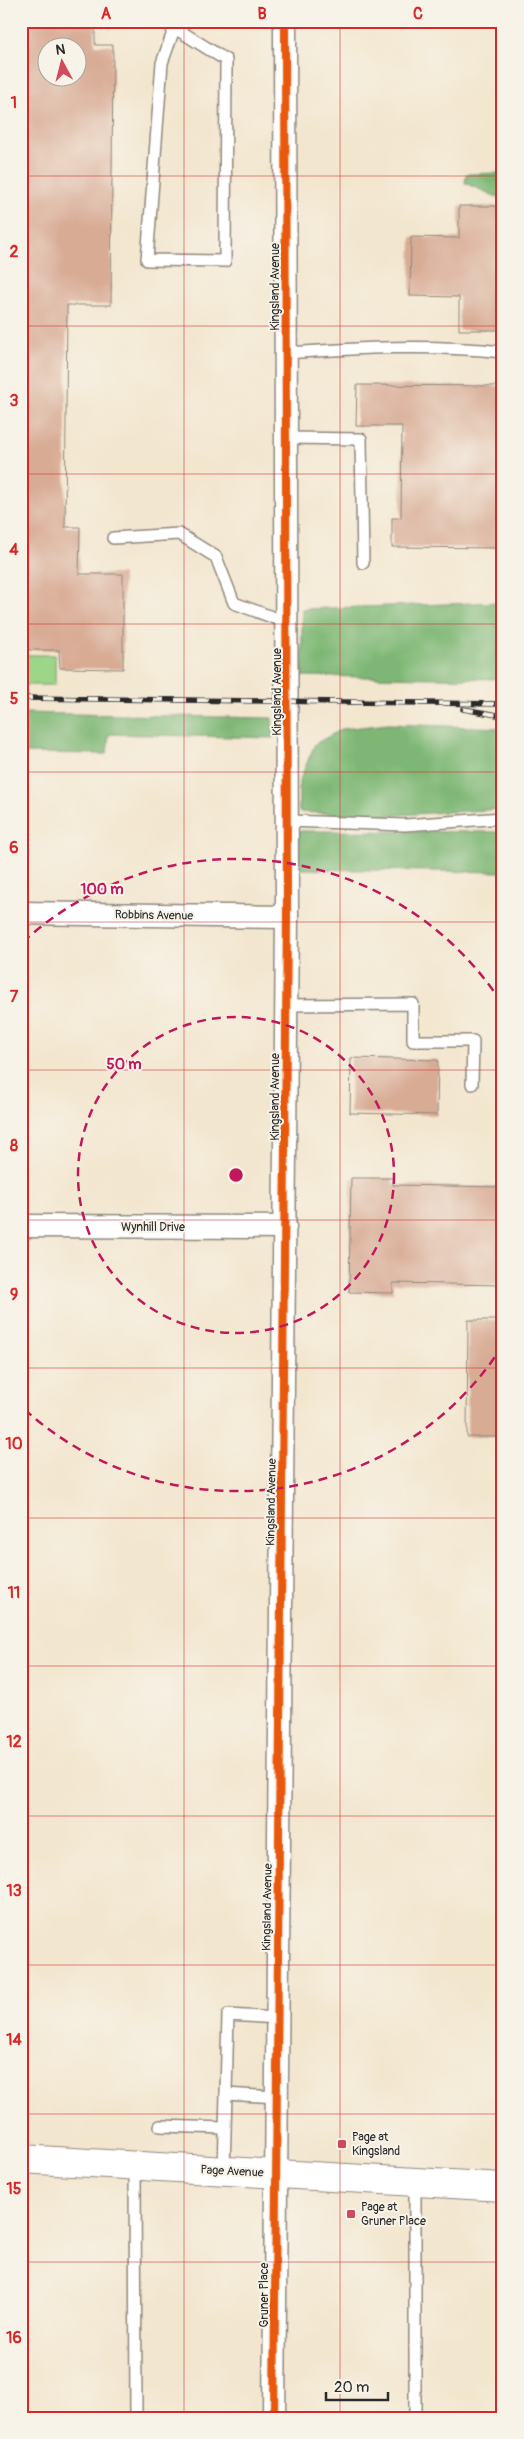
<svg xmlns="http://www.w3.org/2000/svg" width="524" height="2439" viewBox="0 0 524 2439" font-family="Pangolin,sans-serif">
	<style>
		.green { fill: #9dd688; stroke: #64805a }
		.forest { fill: #7eb774; stroke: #547150 }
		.building { fill: #d8ab94; fill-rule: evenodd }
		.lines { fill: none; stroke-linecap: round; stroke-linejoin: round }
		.service-casing { stroke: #8f887d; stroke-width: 14 }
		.minor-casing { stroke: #8f887d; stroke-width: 25 }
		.primary-casing { stroke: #8f887d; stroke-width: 30 }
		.service { stroke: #fff; stroke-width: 11 }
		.minor { stroke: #fff; stroke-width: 22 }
		.primary { stroke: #fff; stroke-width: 28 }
		.rail-casing { stroke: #2b2b2b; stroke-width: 5.5 }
		.rail { stroke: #f7f3e8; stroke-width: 4; stroke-dasharray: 11; stroke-linecap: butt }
		.cycleway-casing { stroke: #f7f3e8; stroke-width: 11 }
		.cycleway { stroke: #e8590c; stroke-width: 8 }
		.grid { fill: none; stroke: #d62828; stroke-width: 1; stroke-opacity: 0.55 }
		.ring { fill: none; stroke: #c2185b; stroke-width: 2.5; stroke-dasharray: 9 6 }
		.poi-dot { fill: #d1495b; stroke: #f7f3e8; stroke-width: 2 }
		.labels { text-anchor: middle; stroke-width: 4; stroke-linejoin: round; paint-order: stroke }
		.street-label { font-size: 12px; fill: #2b2b2b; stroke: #f7f3e8 }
		.poi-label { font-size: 12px; fill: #2b2b2b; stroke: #f7f3e8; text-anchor: start }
		.centre { fill: #c2185b; stroke: #f7f3e8; stroke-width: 2.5 }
		.ring-label { font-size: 15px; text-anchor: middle; font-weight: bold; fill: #c2185b; stroke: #f7f3e8; stroke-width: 4; stroke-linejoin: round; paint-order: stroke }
		.neatline { fill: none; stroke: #d62828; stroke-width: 2 }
		.grid-label { font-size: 16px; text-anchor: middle; font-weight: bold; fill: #d62828 }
	</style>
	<rect width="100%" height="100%" fill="#f7f3e8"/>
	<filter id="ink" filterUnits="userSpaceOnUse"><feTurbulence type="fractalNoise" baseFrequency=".02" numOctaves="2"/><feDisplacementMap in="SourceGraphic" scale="10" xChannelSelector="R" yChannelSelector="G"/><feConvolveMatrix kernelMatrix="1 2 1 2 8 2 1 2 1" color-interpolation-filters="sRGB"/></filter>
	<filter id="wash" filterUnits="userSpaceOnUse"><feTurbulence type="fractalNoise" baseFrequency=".0096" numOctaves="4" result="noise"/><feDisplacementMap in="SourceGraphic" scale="20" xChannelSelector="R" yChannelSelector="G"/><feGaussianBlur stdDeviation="1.12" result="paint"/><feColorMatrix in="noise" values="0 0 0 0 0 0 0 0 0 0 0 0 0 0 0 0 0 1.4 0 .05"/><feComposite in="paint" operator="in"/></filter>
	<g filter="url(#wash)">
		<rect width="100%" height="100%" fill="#f3e6cf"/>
		<rect class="green" x="21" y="655" width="34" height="30"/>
		<g class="forest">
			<polygon points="503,173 503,197 497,197 465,183 466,174"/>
			<polygon points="503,602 503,679 302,676 302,609"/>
			<polygon points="21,713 272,718 273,738 109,734 107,754 21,753"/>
			<polygon points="388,724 503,728 503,809 378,816 299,812 299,782 315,744 342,729"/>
			<polygon points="299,831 503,832 503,872 297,869"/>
		</g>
		<g id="blocks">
			<g class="building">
				<path d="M 21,21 L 87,21 L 87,24 L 95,24 L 95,45 L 113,45 L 111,305 L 67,305 L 65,527 L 80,527 L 79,574 L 123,574 L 123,669 L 60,668 L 59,650 L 21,650 ZM 48,48 L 78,48 L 78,78 L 48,78 Z"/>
				<polygon points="459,206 503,206 503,330 459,330 459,297 410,296 411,237 459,238"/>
				<polygon points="357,385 503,386 503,548 392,547 392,518 401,518 402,426 356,426"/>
				<polygon points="351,1058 438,1060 437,1115 350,1113"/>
				<polygon points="351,1178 393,1178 393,1185 503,1187 503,1285 393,1283 393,1293 349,1292"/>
				<polygon points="468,1320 503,1320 503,1437 467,1437"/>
			</g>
		</g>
	</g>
	<g filter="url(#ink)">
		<use href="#blocks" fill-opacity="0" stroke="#8f887d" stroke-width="1"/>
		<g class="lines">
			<g class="service-casing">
				<g id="service">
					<polyline points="501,21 503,22"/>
					<polyline points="175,28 226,60 225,261 147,260 162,63 177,21"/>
					<path d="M 287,353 C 359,348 431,344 503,352"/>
					<polyline points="287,438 361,439 363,563"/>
					<polyline points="113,538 179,534 216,557 234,603 288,623"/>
					<polyline points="288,821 405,825 503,818"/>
					<polyline points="287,1005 413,1004 413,1041 473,1041 472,1084"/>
					<polyline points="226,2094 276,2097"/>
					<polyline points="160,2126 225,2128"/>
					<polyline points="135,2166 136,2418"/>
					<polyline points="224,2171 228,2015 277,2018"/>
					<polyline points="415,2182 415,2418"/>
				</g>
			</g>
			<g class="minor-casing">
				<g id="minor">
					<polyline points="21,913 287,917"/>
					<polyline points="21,1226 285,1227"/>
					<polyline points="274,2418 287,917 285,21"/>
				</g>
			</g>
			<g class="primary-casing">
				<polyline id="primary" points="21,2159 503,2187"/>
			</g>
			<use href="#service" class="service"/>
			<use href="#minor" class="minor"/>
			<use href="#primary" class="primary"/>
			<g class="rail-casing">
				<g id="rail">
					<polyline points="21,698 503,704"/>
					<polyline points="463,709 503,716"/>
				</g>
			</g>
			<use href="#rail" class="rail"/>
			<g class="cycleway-casing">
				<polyline id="cycleway" points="274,2418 287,917 285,21"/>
			</g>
			<use href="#cycleway" class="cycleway"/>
		</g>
	</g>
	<path class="grid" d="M 184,21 L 184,2418M 340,21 L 340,2418M 21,176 L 503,176M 21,326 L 503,326M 21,474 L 503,474M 21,624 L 503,624M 21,772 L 503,772M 21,922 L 503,922M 21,1070 L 503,1070M 21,1220 L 503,1220M 21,1368 L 503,1368M 21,1518 L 503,1518M 21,1666 L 503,1666M 21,1816 L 503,1816M 21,1965 L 503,1965M 21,2114 L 503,2114M 21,2262 L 503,2262"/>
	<g class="ring">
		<circle cx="236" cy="1175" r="158"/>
		<path d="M503 1345A316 316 0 0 1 23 1408M23 942A316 316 0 0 1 503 1005"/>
	</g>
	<g class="poi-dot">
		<rect x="337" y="2139" width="10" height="10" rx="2.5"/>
		<rect x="346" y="2209" width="10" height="10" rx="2.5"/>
	</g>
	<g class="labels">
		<g class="street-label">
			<text transform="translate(275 287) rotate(-90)" y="4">Kingsland Avenue</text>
			<text transform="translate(277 692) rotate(-90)" y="4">Kingsland Avenue</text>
			<text transform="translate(154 915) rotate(1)" y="4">Robbins Avenue</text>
			<text transform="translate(275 1097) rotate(-90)" y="4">Kingsland Avenue</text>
			<text x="153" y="1231">Wynhill Drive</text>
			<text transform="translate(271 1502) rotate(-89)" y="4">Kingsland Avenue</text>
			<text transform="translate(267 1907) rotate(-89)" y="4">Kingsland Avenue</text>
			<text transform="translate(232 2171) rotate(3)" y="4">Page Avenue</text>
			<text transform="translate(264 2295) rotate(-90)" y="4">Gruner Place</text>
		</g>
		<g class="poi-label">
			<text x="352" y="2141">Page at<tspan x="352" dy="14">Kingsland</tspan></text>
			<text x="361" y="2211">Page at<tspan x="361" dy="14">Gruner Place</tspan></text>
		</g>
	</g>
	<circle cx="236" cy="1175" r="8" class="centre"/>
	<g class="ring-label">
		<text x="102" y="894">100 m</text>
		<text x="124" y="1069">50 m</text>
	</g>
	<rect width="524" height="2439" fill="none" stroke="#f7f3e8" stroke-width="55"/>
	<g transform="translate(62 62) rotate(353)"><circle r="24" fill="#f7f3e8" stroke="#a5a39c"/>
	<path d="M0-4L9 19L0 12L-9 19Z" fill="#d1495b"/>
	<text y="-8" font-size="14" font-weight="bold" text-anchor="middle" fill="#2b2b2b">N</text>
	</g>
	<path d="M326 2392v8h62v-8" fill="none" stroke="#2b2b2b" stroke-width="2.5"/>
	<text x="334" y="2392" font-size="15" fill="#2b2b2b" stroke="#f7f3e8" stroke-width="4" paint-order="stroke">20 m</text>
	<rect x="28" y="28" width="468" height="2384" class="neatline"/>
	<g class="grid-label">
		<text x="106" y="19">A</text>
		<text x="262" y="19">B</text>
		<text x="418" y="19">C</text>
		<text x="14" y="108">1</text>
		<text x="14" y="257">2</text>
		<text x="14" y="406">3</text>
		<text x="14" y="555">4</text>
		<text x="14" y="704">5</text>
		<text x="14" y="853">6</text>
		<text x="14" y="1002">7</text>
		<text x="14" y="1151">8</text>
		<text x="14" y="1300">9</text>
		<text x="14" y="1449">10</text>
		<text x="14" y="1598">11</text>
		<text x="14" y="1747">12</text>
		<text x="14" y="1896">13</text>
		<text x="14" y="2045">14</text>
		<text x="14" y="2194">15</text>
		<text x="14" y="2343">16</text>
	</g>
</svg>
